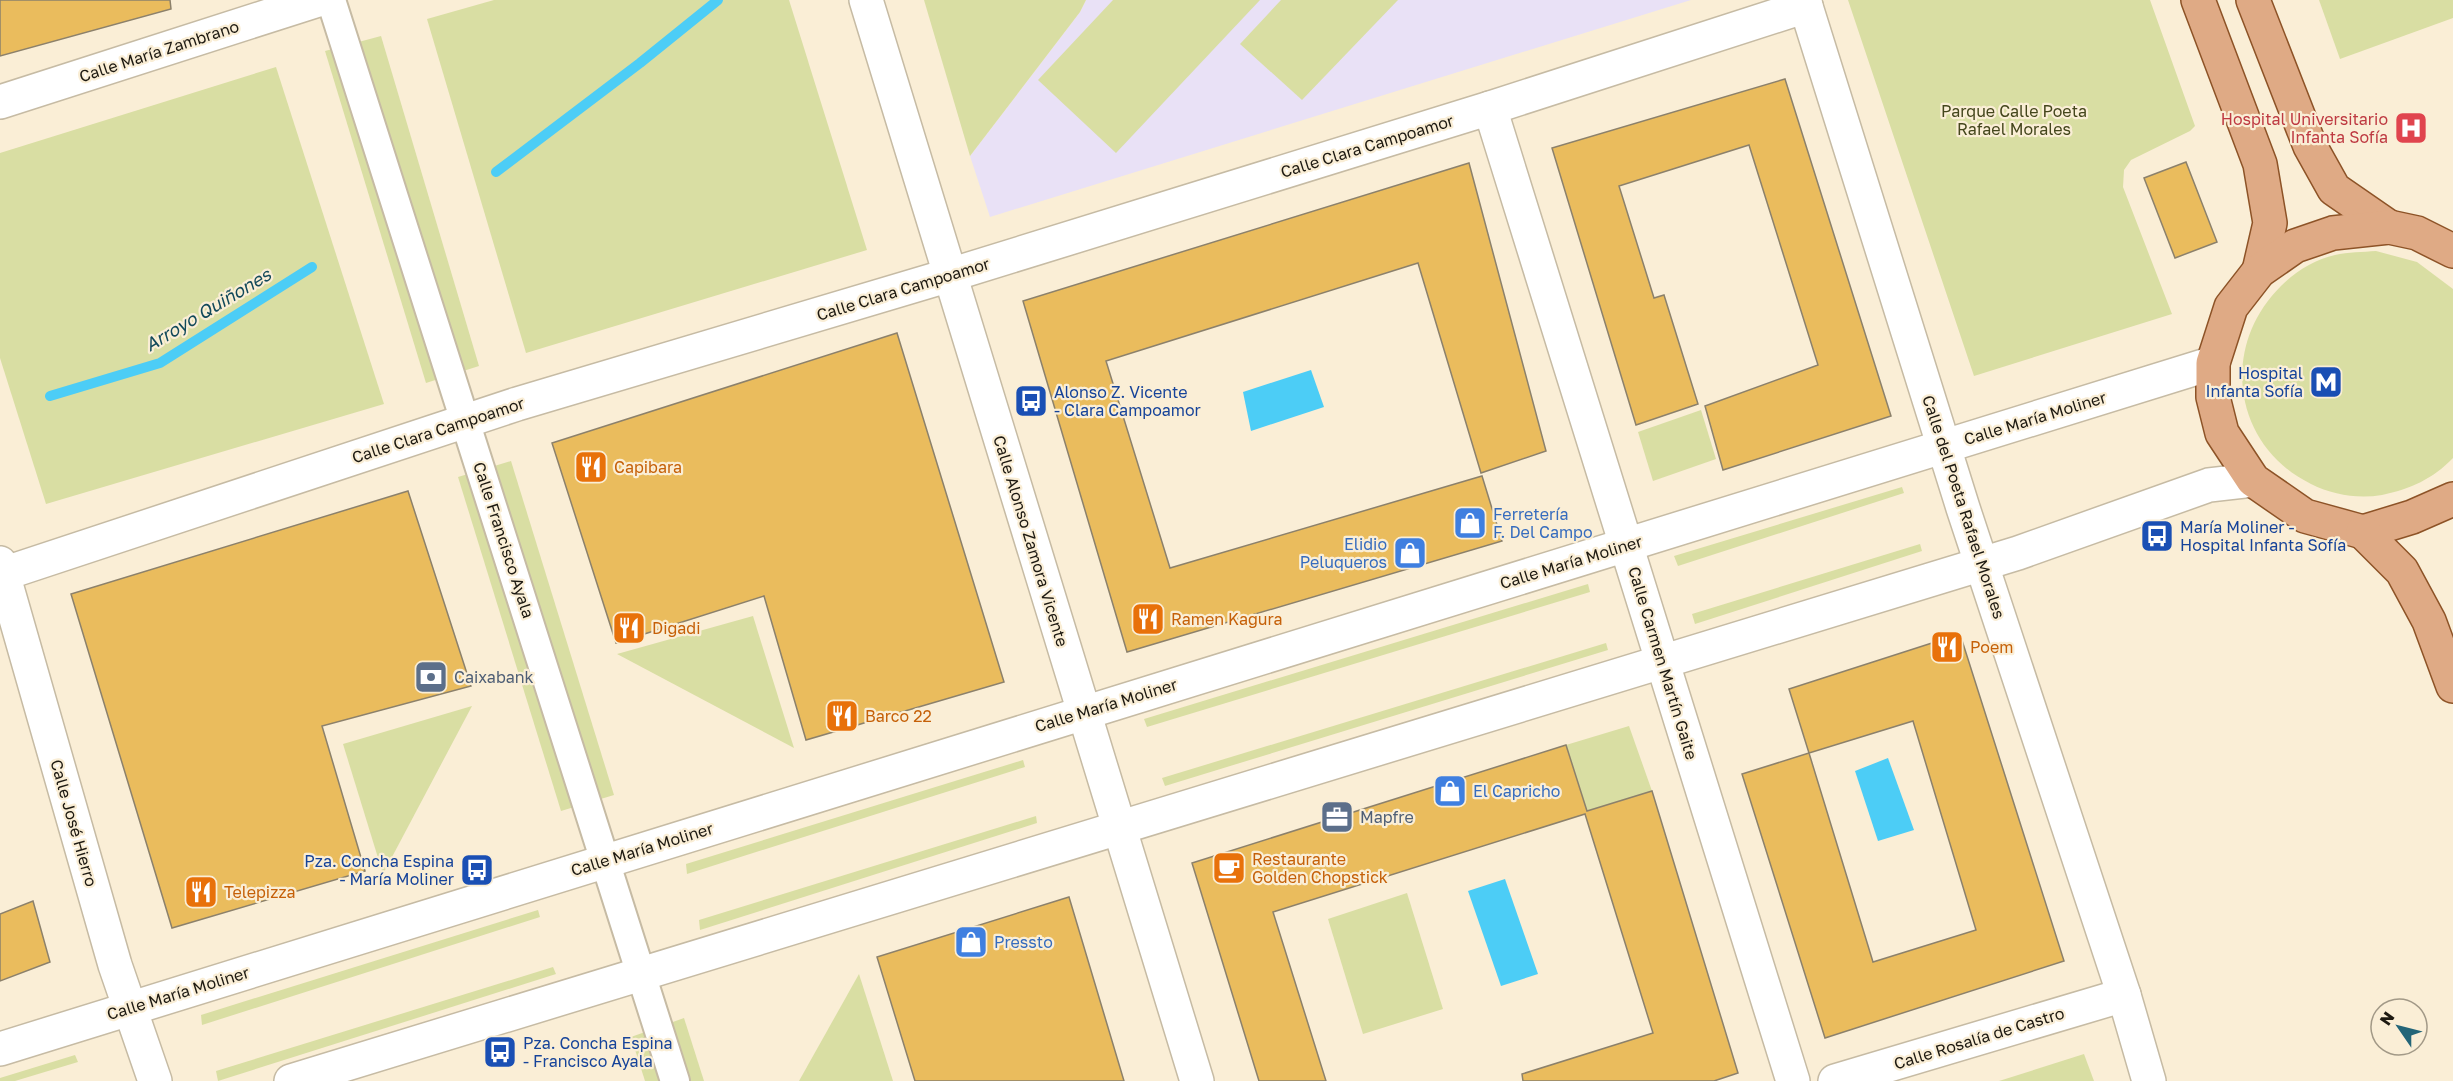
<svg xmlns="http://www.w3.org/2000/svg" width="2453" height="1081" viewBox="0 0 2453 1081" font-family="'Golos Text',sans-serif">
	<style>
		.education { fill: #e9e1f6 }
		.green { fill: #d9dea3 }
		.water { fill: #4ccdf6 }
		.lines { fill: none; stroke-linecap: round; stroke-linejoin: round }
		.stream { stroke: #4ccdf6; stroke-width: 10 }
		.building { fill: #eabc5d; stroke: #8c816b; stroke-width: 1.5; fill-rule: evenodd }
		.pedestrian-casing { stroke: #c6bba4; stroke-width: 32 }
		.minor-casing { stroke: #c6bba4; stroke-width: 36 }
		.primary-casing { stroke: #8d5327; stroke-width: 36 }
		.pedestrian { stroke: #fff; stroke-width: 28 }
		.minor { stroke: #fff; stroke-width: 33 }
		.primary { stroke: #dfaa85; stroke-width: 33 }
		.labels { text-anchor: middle; stroke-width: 4.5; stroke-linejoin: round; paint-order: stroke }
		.street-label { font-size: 16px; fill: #1d1911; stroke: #faeed6 }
		.park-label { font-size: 16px; fill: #44461c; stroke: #faeed6 }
		.health-label { font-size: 16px; fill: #be3a42; stroke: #faeed6; text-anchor: end }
		.transit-label { font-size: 16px; fill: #164399; stroke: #faeed6; text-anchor: start }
		.food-label { font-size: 16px; fill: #c56008; stroke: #faeed6; text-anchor: start }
		.shop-label { font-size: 16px; fill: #366cbe; stroke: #faeed6; text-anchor: start }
		.service-label { font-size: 16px; fill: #4e5e75; stroke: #faeed6; text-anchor: start }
		.water-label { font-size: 18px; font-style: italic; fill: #12495a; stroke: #faeed6 }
	</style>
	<rect width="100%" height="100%" fill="#faeed6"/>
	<polygon class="education" points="1086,0 1691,0 990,217 970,156 1080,12"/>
	<g class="green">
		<polygon points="494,0 789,0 867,250 526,353 427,19"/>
		<polygon points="924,0 1086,0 1080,12 970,156"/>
		<polygon points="1113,0 1260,0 1116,153 1038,80"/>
		<polygon points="1281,0 1398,0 1302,100 1240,44"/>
		<polygon points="1848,0 2150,0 2195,126 2190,131 2131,160 2124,170 2123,187 2172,314 1974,376"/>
		<polygon points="2319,0 2453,0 2453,18 2340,59"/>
		<polygon points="381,36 479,366 426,383 325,51"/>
		<polygon points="276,67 384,404 46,504 0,358 0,153"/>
		<path d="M 2376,251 L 2417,262 L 2453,289 L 2453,458 C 2433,479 2410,489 2382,495 C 2358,499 2333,495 2311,484 C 2233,446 2219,347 2281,286 C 2295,272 2315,259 2335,255 C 2348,252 2363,252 2376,251 Z"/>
		<polygon points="1701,410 1716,459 1653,481 1638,432"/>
		<polygon points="511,461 614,795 561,811 458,477"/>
		<polygon points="1902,487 1904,493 1678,566 1674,556"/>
		<polygon points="1920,544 1922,551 1695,624 1692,614"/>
		<polygon points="1588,584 1590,592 1147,727 1144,719"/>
		<polygon points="753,616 794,748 617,654"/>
		<polygon points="1606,643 1608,650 1165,786 1162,778"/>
		<polygon points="472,706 383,874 343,744"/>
		<polygon points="1629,726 1652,791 1587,811 1566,745"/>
		<polygon points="1023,760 1025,767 687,874 686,864"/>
		<polygon points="1036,816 1037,823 700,930 699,920"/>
		<polygon points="1407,893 1443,1009 1363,1034 1328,919"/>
		<polygon points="538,910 540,917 202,1025 201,1015"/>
		<polygon points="553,967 556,974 218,1081 216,1071"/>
		<polygon points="859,974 893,1081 799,1081"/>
		<polygon points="684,1018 704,1081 645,1081 631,1037"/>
		<polygon points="2084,1054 2094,1081 1999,1081"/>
		<polygon points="75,1055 78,1062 15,1081 0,1081 0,1078"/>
	</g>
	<g class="water">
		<polygon points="1311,370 1324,407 1251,431 1243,392"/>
		<polygon points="1888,758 1914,830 1878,841 1855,771"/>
		<polygon points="1505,879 1538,974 1501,986 1468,891"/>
	</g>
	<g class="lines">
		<g class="stream">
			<polyline points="496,172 640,63 718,0"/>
			<polyline points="50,396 160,363 312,267"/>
		</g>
	</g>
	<g class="building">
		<polygon points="0,0 170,0 171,9 0,56"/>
		<polygon points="1785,79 1891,416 1723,470 1705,406 1818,365 1749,145 1619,186 1654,298 1664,295 1698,404 1636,425 1552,148"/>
		<polygon points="2186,162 2217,242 2175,258 2144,178"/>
		<polygon points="1469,163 1546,451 1481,473 1418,263 1106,361 1170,568 1482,476 1502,541 1127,652 1023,301"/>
		<polygon points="897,333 1004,682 806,740 764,596 616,643 552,443"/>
		<polygon points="408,491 471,686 322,726 365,871 172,928 71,594"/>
		<path d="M 1960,634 L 2064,961 L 1825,1038 L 1742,774 L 1809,753 L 1789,689 ZM 1913,721 L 1976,930 L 1873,962 L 1809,753 Z"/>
		<polygon points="1566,745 1587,811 1652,791 1738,1073 1714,1081 1523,1081 1522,1074 1653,1033 1585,814 1273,912 1326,1081 1259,1081 1192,863"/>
		<polygon points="1069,897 1124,1081 915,1081 877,957"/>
		<polygon points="33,901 50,962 0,981 0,914"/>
	</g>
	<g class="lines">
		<g class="pedestrian-casing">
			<polyline id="pedestrian" points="331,0 675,1081"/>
		</g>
		<g class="minor-casing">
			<g id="minor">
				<polyline points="866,0 1197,1081"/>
				<polyline points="1804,0 1963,508 2124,995 2149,1081"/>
				<polyline points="0,102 318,0"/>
				<polyline points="1490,108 1793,1081"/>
				<polyline points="0,563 115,965 155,1081"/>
				<polyline points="0,575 517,404 950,275 1490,108 1806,6"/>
				<polyline points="0,1049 2213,363"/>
				<polyline points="291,1081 2018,553 2209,485 2253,480"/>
				<polyline points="1835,1081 2124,995"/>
			</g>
		</g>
		<g class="primary-casing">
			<g id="primary">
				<polyline points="2198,0 2260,164 2270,223 2259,271"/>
				<polyline points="2253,0 2310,146 2334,189 2389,227"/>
				<polyline points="2453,251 2417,233 2389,227 2333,233 2295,246 2259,271 2231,307 2213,363 2213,397 2222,433 2253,480 2305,516 2363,532 2412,517 2453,499"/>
				<polyline points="2363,532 2402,571 2429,621 2453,686"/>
			</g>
		</g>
		<use href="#pedestrian" class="pedestrian"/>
		<use href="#minor" class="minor"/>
		<use href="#primary" class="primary"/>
	</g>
	<defs>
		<g id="hospital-square" transform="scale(1.725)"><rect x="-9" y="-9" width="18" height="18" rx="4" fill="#e0444e" stroke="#faeed6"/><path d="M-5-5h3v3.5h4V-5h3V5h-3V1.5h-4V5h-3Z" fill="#fff"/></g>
		<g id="metro-square" transform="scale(1.725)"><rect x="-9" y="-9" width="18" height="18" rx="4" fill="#1a4fb4" stroke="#faeed6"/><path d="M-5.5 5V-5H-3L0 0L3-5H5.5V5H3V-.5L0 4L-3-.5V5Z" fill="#fff"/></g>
		<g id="bus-square" transform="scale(1.725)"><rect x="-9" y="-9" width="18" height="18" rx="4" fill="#1a4fb4" stroke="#faeed6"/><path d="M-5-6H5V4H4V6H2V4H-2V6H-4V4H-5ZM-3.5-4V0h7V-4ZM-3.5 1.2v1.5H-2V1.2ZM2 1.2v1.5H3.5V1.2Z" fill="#fff"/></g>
		<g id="restaurant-square" transform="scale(1.725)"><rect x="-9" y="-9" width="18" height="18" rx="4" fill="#e8710a" stroke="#faeed6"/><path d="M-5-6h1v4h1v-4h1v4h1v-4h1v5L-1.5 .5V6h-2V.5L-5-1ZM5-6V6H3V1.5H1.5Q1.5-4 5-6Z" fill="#fff"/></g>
		<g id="shop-square" transform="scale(1.725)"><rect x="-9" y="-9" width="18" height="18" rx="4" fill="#3f7fe0" stroke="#faeed6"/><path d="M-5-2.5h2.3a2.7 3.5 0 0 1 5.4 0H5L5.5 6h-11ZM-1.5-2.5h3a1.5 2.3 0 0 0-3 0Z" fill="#fff"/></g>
		<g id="bank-square" transform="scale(1.725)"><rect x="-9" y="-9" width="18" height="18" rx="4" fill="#5c6f8a" stroke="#faeed6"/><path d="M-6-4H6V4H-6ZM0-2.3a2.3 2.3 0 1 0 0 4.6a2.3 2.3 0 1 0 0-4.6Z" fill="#fff"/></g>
		<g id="office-square" transform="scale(1.725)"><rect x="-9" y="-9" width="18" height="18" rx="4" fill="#5c6f8a" stroke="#faeed6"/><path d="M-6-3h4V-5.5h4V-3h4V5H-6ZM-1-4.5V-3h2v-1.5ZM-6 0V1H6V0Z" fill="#fff"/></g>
		<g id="cafe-square" transform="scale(1.725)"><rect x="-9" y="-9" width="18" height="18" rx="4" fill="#e8710a" stroke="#faeed6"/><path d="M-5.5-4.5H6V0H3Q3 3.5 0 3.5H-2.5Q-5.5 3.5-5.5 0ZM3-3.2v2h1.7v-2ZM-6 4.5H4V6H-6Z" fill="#fff"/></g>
	</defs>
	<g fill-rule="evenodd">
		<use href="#hospital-square" x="2411" y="128"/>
		<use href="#metro-square" x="2326" y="382"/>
		<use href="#bus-square" x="1031" y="401"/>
		<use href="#restaurant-square" x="591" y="467"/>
		<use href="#shop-square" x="1470" y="523"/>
		<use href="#bus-square" x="2157" y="536"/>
		<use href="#shop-square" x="1410" y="553"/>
		<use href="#restaurant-square" x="1148" y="619"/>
		<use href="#restaurant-square" x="629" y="628"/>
		<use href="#restaurant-square" x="1947" y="647"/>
		<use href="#bank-square" x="431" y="677"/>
		<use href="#restaurant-square" x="842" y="716"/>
		<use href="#shop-square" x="1450" y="791"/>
		<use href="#office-square" x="1337" y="817"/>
		<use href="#cafe-square" x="1229" y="868"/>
		<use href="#bus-square" x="477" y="870"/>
		<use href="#restaurant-square" x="201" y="892"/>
		<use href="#shop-square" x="971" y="942"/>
		<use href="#bus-square" x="500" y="1052"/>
	</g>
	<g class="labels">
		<g class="street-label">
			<text transform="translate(159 51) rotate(-18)" y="6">Calle María Zambrano</text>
			<text transform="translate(1367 146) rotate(-17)" y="6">Calle Clara Campoamor</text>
			<text transform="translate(903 289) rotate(-17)" y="6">Calle Clara Campoamor</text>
			<text transform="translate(2035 418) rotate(-17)" y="6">Calle María Moliner</text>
			<text transform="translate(438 430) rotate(-18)" y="6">Calle Clara Campoamor</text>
			<text transform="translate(1964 507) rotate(72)" y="6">Calle del Poeta Rafael Morales</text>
			<text transform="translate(504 540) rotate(72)" y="6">Calle Francisco Ayala</text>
			<text transform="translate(1031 541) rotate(73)" y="6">Calle Alonso Zamora Vicente</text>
			<text transform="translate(1571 562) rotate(-17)" y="6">Calle María Moliner</text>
			<text transform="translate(1663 663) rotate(73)" y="6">Calle Carmen Martín Gaite</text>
			<text transform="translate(1106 705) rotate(-17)" y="6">Calle María Moliner</text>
			<text transform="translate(74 823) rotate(74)" y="6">Calle José Hierro</text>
			<text transform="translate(642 849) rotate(-17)" y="6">Calle María Moliner</text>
			<text transform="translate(178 993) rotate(-17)" y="6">Calle María Moliner</text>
			<text transform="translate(1979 1038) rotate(-17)" y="6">Calle Rosalía de Castro</text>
		</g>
		<g class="park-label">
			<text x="2014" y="117">Parque Calle Poeta<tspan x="2014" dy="18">Rafael Morales</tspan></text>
		</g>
		<g class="health-label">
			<text x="2388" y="125">Hospital Universitario<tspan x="2388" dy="18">Infanta Sofía</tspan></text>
		</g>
		<g class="transit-label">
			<text x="2303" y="379" text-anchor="end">Hospital<tspan x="2303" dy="18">Infanta Sofía</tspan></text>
			<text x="1054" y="398">Alonso Z. Vicente<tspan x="1054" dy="18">- Clara Campoamor</tspan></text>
			<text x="2180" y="533">María Moliner -<tspan x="2180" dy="18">Hospital Infanta Sofía</tspan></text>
			<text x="454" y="867" text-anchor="end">Pza. Concha Espina<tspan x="454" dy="18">- María Moliner</tspan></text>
			<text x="523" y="1049">Pza. Concha Espina<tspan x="523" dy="18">- Francisco Ayala</tspan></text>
		</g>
		<g class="food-label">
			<text x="614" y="473">Capibara</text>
			<text x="1171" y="625">Ramen Kagura</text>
			<text x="652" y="634">Digadi</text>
			<text x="1970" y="653">Poem</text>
			<text x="865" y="722">Barco 22</text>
			<text x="1252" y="865">Restaurante<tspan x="1252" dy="18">Golden Chopstick</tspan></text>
			<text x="224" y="898">Telepizza</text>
		</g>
		<g class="shop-label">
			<text x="1493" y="520">Ferretería<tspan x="1493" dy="18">F. Del Campo</tspan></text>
			<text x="1387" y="550" text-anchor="end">Elidio<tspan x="1387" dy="18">Peluqueros</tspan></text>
			<text x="1473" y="797">El Capricho</text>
			<text x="994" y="948">Pressto</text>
		</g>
		<g class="service-label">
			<text x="454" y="683">Caixabank</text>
			<text x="1360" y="823">Mapfre</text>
		</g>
		<g class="water-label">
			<text transform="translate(208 310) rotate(-31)" y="6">Arroyo Quiñones</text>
		</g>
	</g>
	<g transform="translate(2399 1027) rotate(305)"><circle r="28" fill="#faeed6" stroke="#a29987" stroke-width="1.5"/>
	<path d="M0-4.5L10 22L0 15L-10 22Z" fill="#236578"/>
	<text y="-9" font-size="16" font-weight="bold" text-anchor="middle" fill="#1d1911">N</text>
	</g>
</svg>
